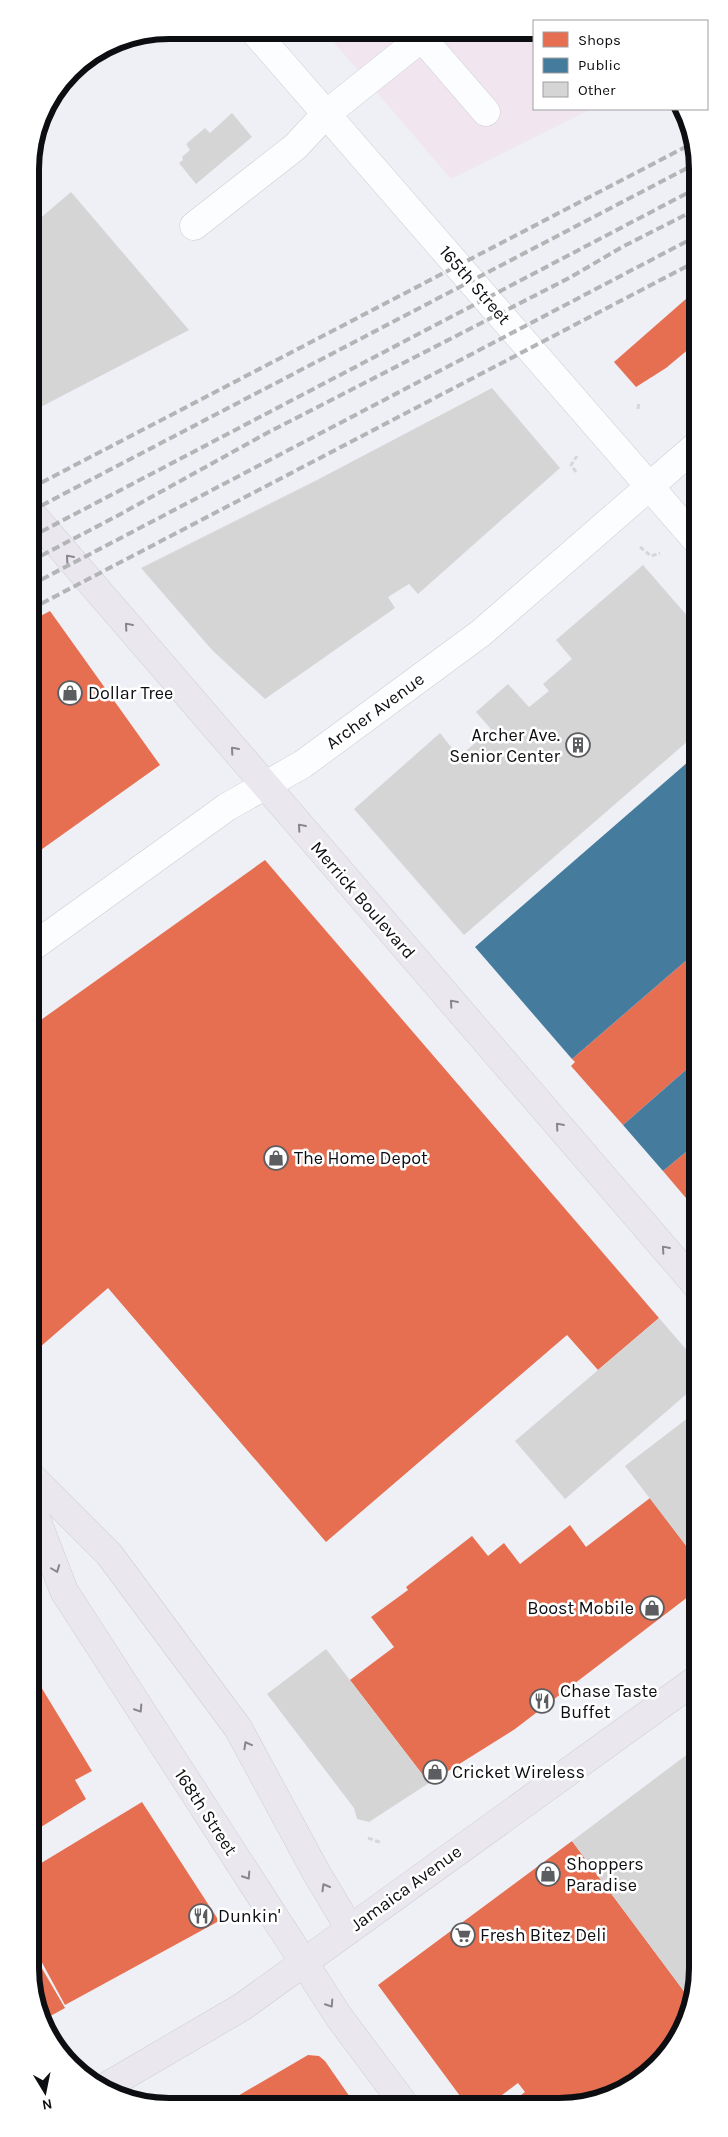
<svg xmlns="http://www.w3.org/2000/svg" width="728" height="2137" viewBox="0 0 728 2137" font-family="Karla,sans-serif">
	<style>
		.education { fill: #f1e6ef }
		.shops { fill: #e76f51 }
		.public { fill: #457b9d }
		.building { fill: #d6d5d6 }
		.lines { fill: none; stroke-linecap: round; stroke-linejoin: round }
		.minor-casing { stroke: #cbcdd2; stroke-width: 29 }
		.major-casing { stroke: #cdced1; stroke-width: 29 }
		.path { stroke: #d6d6d9; stroke-width: 3; stroke-dasharray: 5 2.5; stroke-linecap: butt }
		.minor { stroke: #fcfdfe; stroke-width: 28 }
		.major { stroke: #eae8ee; stroke-width: 28 }
		.rail { stroke: #b3b4b5; stroke-width: 4; stroke-dasharray: 8 4; stroke-linecap: butt }
		.oneway { stroke: #87868b }
		.labels { text-anchor: middle; stroke-width: 5; stroke-linejoin: round; paint-order: stroke }
		.street-label { font-size: 18px; fill: #0d0e11; stroke: #fff }
		.poi-label { font-size: 18px; fill: #0d0e11; stroke: #fff; text-anchor: start }
		.rim { fill: none; stroke: #0d0e11; stroke-width: 6 }
	</style>
	<rect width="100%" height="100%" fill="#eef0f6"/>
	<polygon class="education" points="324,31 534,32 534,109 591,109 451,179"/>
	<g class="shops">
		<polygon points="695,291 696,343 666,368 636,387 614,362"/>
		<polygon points="50,611 160,765 31,857 31,621"/>
		<polygon points="265,860 659,1318 598,1370 567,1335 326,1542 108,1288 32,1354 31,1027"/>
		<polygon points="696,952 696,1061 623,1125 571,1066 575,1062 572,1059"/>
		<polygon points="697,1143 697,1211 663,1171"/>
		<polygon points="650,1498 697,1560 697,1590 515,1729 429,1783 350,1680 394,1647 371,1617 408,1590 406,1587 472,1536 488,1556 504,1543 520,1564 570,1525 586,1547"/>
		<polygon points="32,1672 92,1771 75,1780 86,1799 33,1832"/>
		<polygon points="142,1802 219,1921 65,2005 33,1946 33,1868"/>
		<polygon points="572,1841 692,2002 688,2021 664,2059 629,2088 587,2104 509,2104 525,2092 518,2083 490,2104 466,2104 378,1985"/>
		<polygon points="33,1953 65,2008 45,2019 33,1996"/>
		<polygon points="308,2055 319,2056 325,2061 352,2100 350,2102 351,2104 224,2104"/>
	</g>
	<g class="public">
		<polygon points="696,755 696,952 572,1059 475,947"/>
		<polygon points="696,1061 697,1143 663,1171 623,1125"/>
	</g>
	<g class="building">
		<polygon points="232,113 252,137 196,184 179,163 183,160 182,157 190,150 186,144 205,128 210,133"/>
		<polygon points="71,192 189,330 31,412 30,227"/>
		<polygon points="492,388 560,468 418,594 409,584 388,597 395,608 265,699 212,650 141,568 319,479"/>
		<polygon points="643,565 696,626 696,734 464,935 354,809 440,733 459,757 491,729 476,712 508,684 529,707 549,691 543,684 572,659 556,640"/>
		<polygon points="659,1318 697,1362 697,1385 565,1499 515,1441"/>
		<polygon points="697,1411 697,1560 625,1466"/>
		<polygon points="326,1649 429,1783 369,1822 357,1819 354,1808 267,1694"/>
		<polygon points="697,1747 698,1977 692,2002 572,1841"/>
	</g>
	<g class="lines">
		<g class="minor-casing">
			<g id="minor">
				<polyline points="254,31 696,540"/>
				<polyline points="422,38 486,112"/>
				<polyline points="194,226 295,147 325,115 429,32"/>
				<polyline points="31,948 227,807 303,764 481,633 696,446"/>
			</g>
		</g>
		<g class="major-casing">
			<g id="major">
				<polyline points="31,513 697,1286"/>
				<polyline points="32,1477 109,1554 238,1728 316,1872 350,1929"/>
				<polyline points="32,1508 64,1591 339,2017 404,2104"/>
				<polyline points="107,2086 242,2007 697,1679"/>
			</g>
		</g>
		<g class="path">
			<polyline points="638,409 639,402"/>
			<polyline points="576,472 571,465 577,456"/>
			<polyline points="640,547 651,556 660,553"/>
			<polyline points="368,1838 382,1843"/>
		</g>
		<use href="#minor" class="minor"/>
		<use href="#major" class="major"/>
		<g class="rail">
			<polyline points="31,488 695,142"/>
			<polyline points="31,511 695,164"/>
			<polyline points="31,537 695,189"/>
			<polyline points="31,561 117,516 267,433 569,278 624,246 695,210"/>
			<polyline points="31,585 695,237"/>
			<polyline points="31,609 695,262"/>
		</g>
	</g>
	<defs><path id="oneway-chevron" d="M-2-3.5L2.5 0L-2 3.5" fill="none" stroke-width="1.6" stroke-linecap="round" stroke-linejoin="round" transform="scale(1.25)"/></defs>
	<g class="oneway">
		<use href="#oneway-chevron" transform="translate(69 558) rotate(-131)"/>
		<use href="#oneway-chevron" transform="translate(128 626) rotate(-131)"/>
		<use href="#oneway-chevron" transform="translate(234 750) rotate(-131)"/>
		<use href="#oneway-chevron" transform="translate(301 827) rotate(-131)"/>
		<use href="#oneway-chevron" transform="translate(453 1003) rotate(-131)"/>
		<use href="#oneway-chevron" transform="translate(559 1126) rotate(-131)"/>
		<use href="#oneway-chevron" transform="translate(665 1249) rotate(-131)"/>
		<use href="#oneway-chevron" transform="translate(56 1569) rotate(69)"/>
		<use href="#oneway-chevron" transform="translate(139 1709) rotate(57)"/>
		<use href="#oneway-chevron" transform="translate(247 1745) rotate(-119)"/>
		<use href="#oneway-chevron" transform="translate(247 1876) rotate(57)"/>
		<use href="#oneway-chevron" transform="translate(325 1887) rotate(-120)"/>
		<use href="#oneway-chevron" transform="translate(330 2004) rotate(57)"/>
	</g>
	<defs>
		<g id="shop-ring" transform="scale(1.25)"><circle r="9.5" fill="#fff" stroke="#5c5d61" stroke-width="1.5"/><path d="M-5-2.5h2.3a2.7 3.5 0 0 1 5.4 0H5L5.5 6h-11ZM-1.5-2.5h3a1.5 2.3 0 0 0-3 0Z" fill="#5c5d61"/></g>
		<g id="building-ring" transform="scale(1.25)"><circle r="9.5" fill="#fff" stroke="#5c5d61" stroke-width="1.5"/><path d="M-4-6H4V6H1V3H-1V6H-4ZM-2.5-4.3h1.7v1.8h-1.7ZM.8-4.3h1.7v1.8H.8ZM-2.5-1h1.7V.8h-1.7ZM.8-1h1.7V.8H.8Z" fill="#5c5d61"/></g>
		<g id="restaurant-ring" transform="scale(1.25)"><circle r="9.5" fill="#fff" stroke="#5c5d61" stroke-width="1.5"/><path d="M-5-6h1v4h1v-4h1v4h1v-4h1v5L-1.5 .5V6h-2V.5L-5-1ZM5-6V6H3V1.5H1.5Q1.5-4 5-6Z" fill="#5c5d61"/></g>
		<g id="supermarket-ring" transform="scale(1.25)"><circle r="9.5" fill="#fff" stroke="#5c5d61" stroke-width="1.5"/><path d="M-6-5.5h2.5l.6 2H6L4.5 2H-2.5L-4.4-4H-6ZM-1.5 3.2a1.3 1.3 0 1 0 .1 0ZM3 3.2a1.3 1.3 0 1 0 .1 0Z" fill="#5c5d61"/></g>
	</defs>
	<g fill-rule="evenodd">
		<use href="#shop-ring" x="70" y="693"/>
		<use href="#building-ring" x="578" y="745"/>
		<use href="#shop-ring" x="276" y="1158"/>
		<use href="#shop-ring" x="652" y="1608"/>
		<use href="#restaurant-ring" x="542" y="1701"/>
		<use href="#shop-ring" x="435" y="1772"/>
		<use href="#shop-ring" x="548" y="1874"/>
		<use href="#restaurant-ring" x="201" y="1916"/>
		<use href="#supermarket-ring" x="463" y="1935"/>
	</g>
	<g class="labels">
		<g class="street-label">
			<text transform="translate(475 285) rotate(49)" y="6">165th Street</text>
			<text transform="translate(375 711) rotate(-36)" y="6">Archer Avenue</text>
			<text transform="translate(363 900) rotate(49)" y="6">Merrick Boulevard</text>
			<text transform="translate(206 1812) rotate(57)" y="6">168th Street</text>
			<text transform="translate(406 1888) rotate(-36)" y="6">Jamaica Avenue</text>
		</g>
		<g class="poi-label">
			<text x="88" y="699">Dollar Tree</text>
			<text x="560" y="741" text-anchor="end">Archer Ave.<tspan x="560" dy="21">Senior Center</tspan></text>
			<text x="294" y="1164">The Home Depot</text>
			<text x="634" y="1614" text-anchor="end">Boost Mobile</text>
			<text x="560" y="1697">Chase Taste<tspan x="560" dy="21">Buffet</tspan></text>
			<text x="452" y="1778">Cricket Wireless</text>
			<text x="566" y="1870">Shoppers<tspan x="566" dy="21">Paradise</tspan></text>
			<text x="218" y="1922">Dunkin'</text>
			<text x="480" y="1941">Fresh Bitez Deli</text>
		</g>
	</g>
	<path d="M0 0H728V2137H0ZM169 39H559A130 130 0 0 1 689 169V1968A130 130 0 0 1 559 2098H169A130 130 0 0 1 39 1968V169A130 130 0 0 1 169 39Z" fill="#fff" fill-rule="evenodd"/>
	<path class="rim" d="M169 39H559A130 130 0 0 1 689 169V1968A130 130 0 0 1 559 2098H169A130 130 0 0 1 39 1968V169A130 130 0 0 1 169 39Z"/>
	<rect x="533" y="20" width="175" height="90" fill="#ffffff" stroke="#9e9fa0"/>
	<rect x="543" y="32" width="25" height="15" fill="#e76f51" stroke="#9e9fa0"/>
	<text x="578" y="45" font-size="15" fill="#0d0e11">Shops</text>
	<rect x="543" y="58" width="25" height="15" fill="#457b9d" stroke="#9e9fa0"/>
	<text x="578" y="70" font-size="15" fill="#0d0e11">Public</text>
	<rect x="543" y="82" width="25" height="15" fill="#d6d5d6" stroke="#9e9fa0"/>
	<text x="578" y="95" font-size="15" fill="#0d0e11">Other</text>
	<g transform="translate(45 2092) rotate(170)" stroke="#ffffff" stroke-width="4" paint-order="stroke">
	<path d="M0-4L9 19L0 12L-9 19Z" fill="#0d0e11"/>
	<text y="-8" font-size="14" font-weight="bold" text-anchor="middle" fill="#0d0e11">N</text>
	</g>
</svg>
